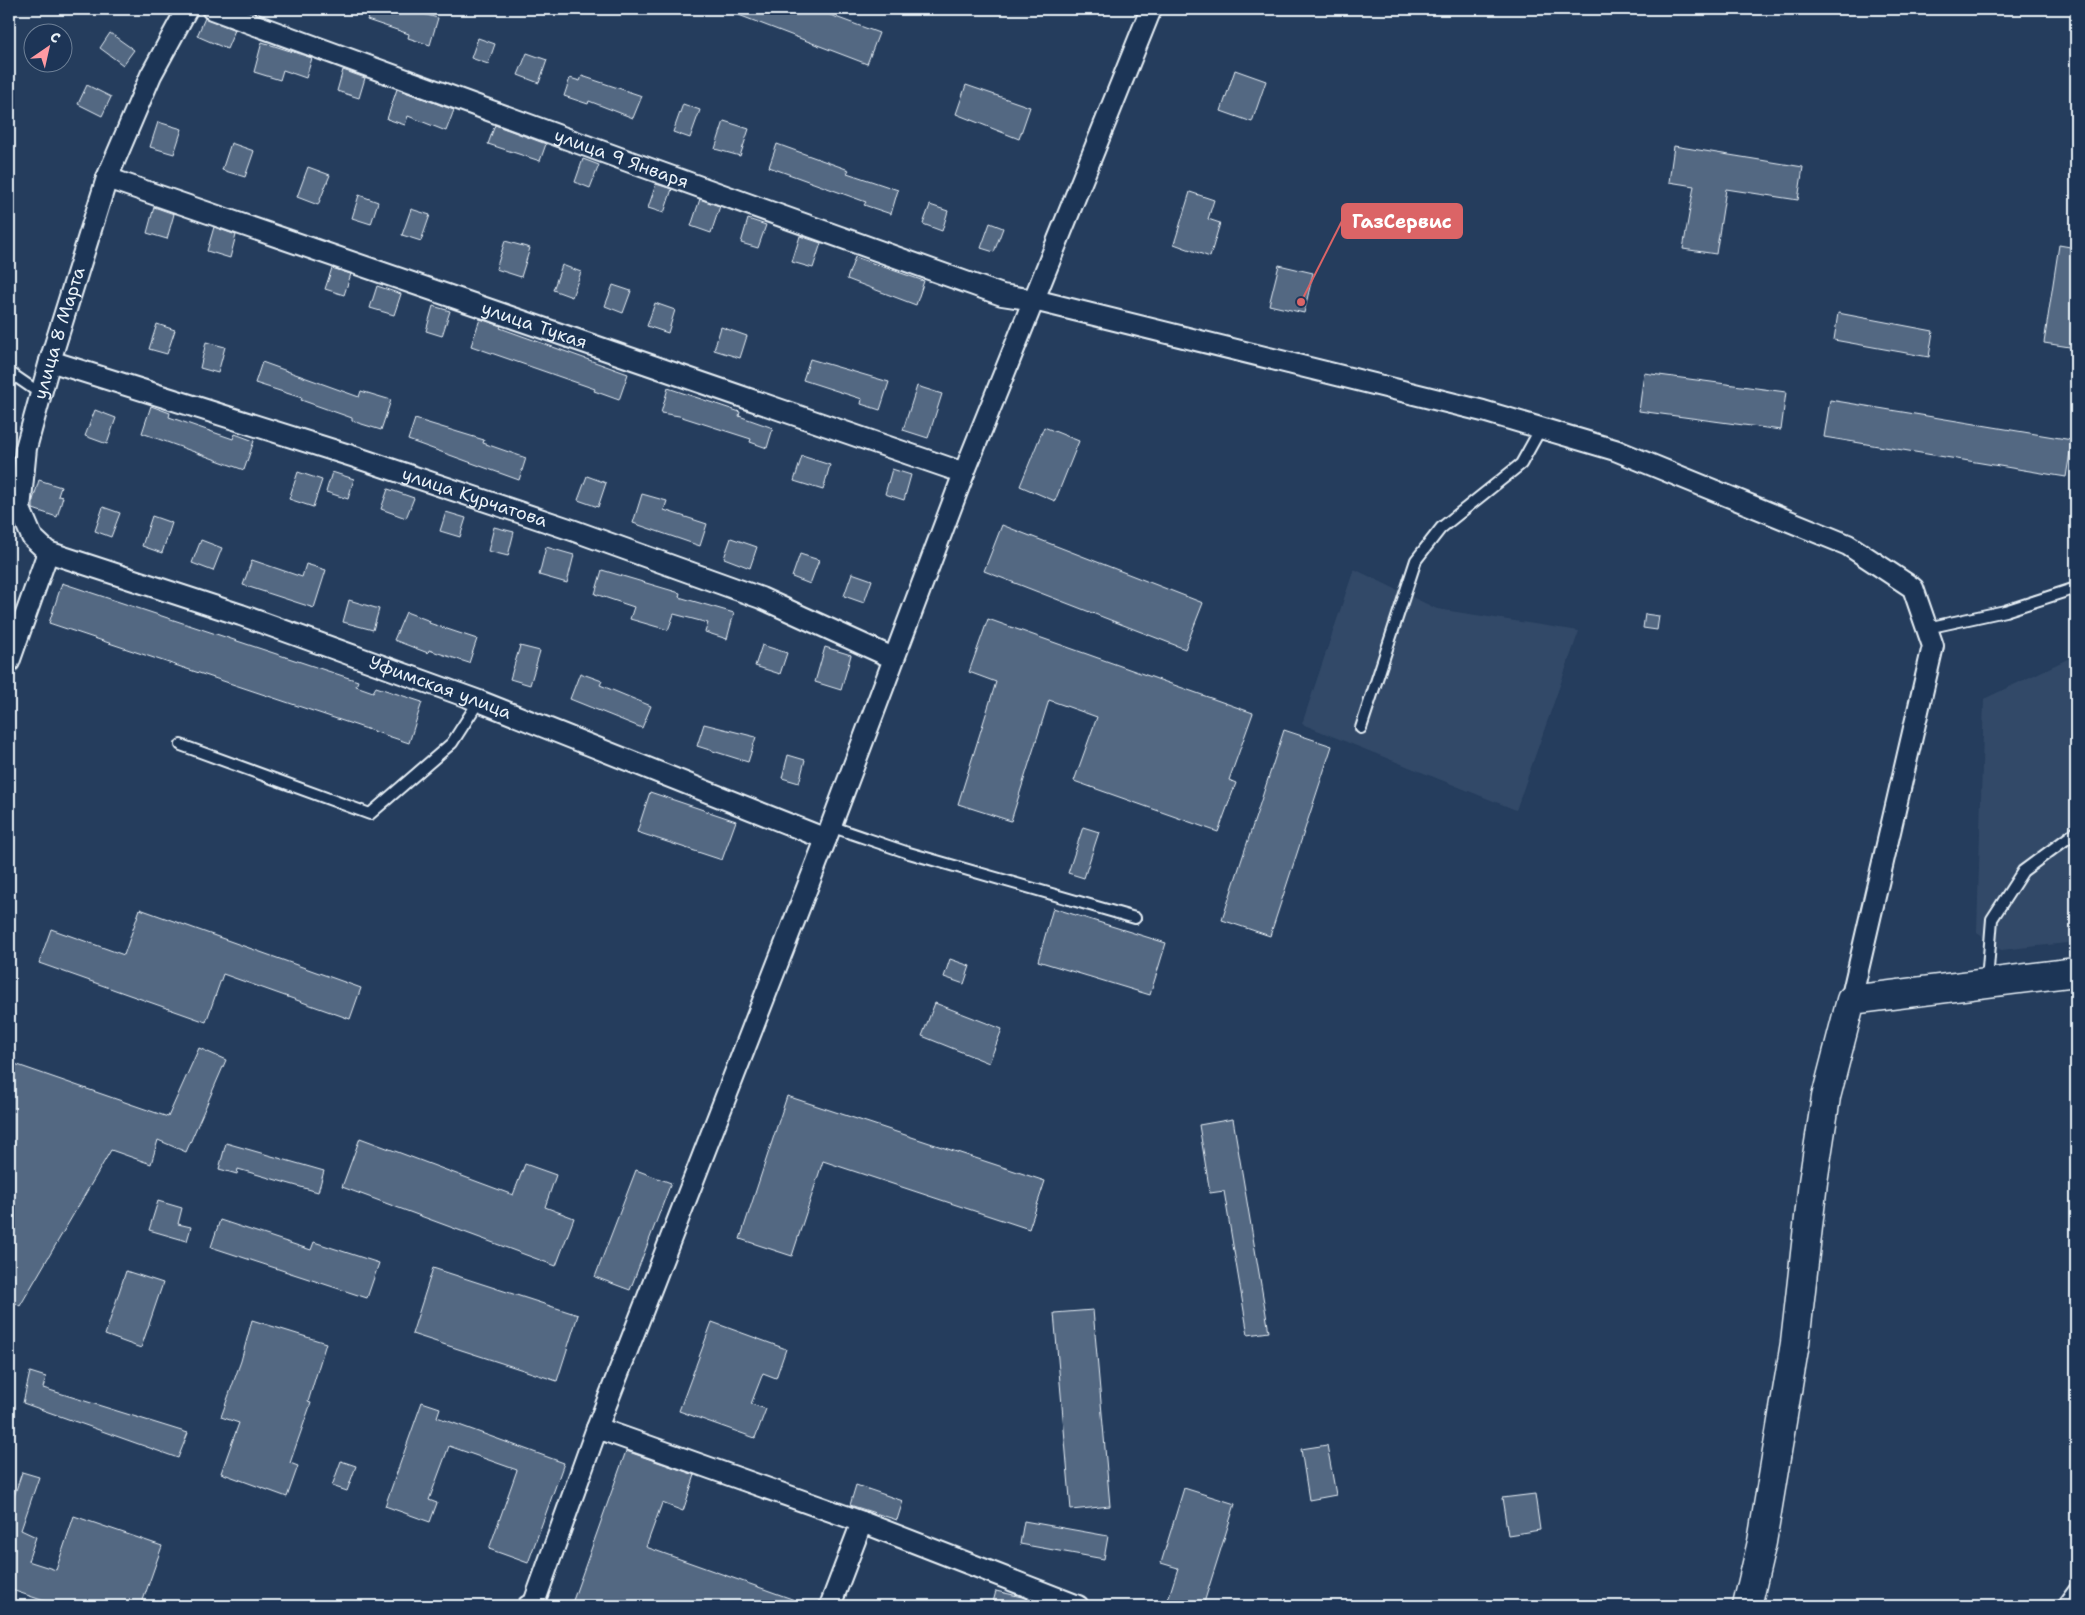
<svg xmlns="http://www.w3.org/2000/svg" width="2085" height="1615" viewBox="0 0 2085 1615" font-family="'Shantell Sans',sans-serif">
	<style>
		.built { fill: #334a68 }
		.building { fill: #536782; stroke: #e8f1f8 }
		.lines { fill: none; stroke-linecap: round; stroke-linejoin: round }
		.lane-casing { stroke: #e8f1f8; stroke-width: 14 }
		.street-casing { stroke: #e8f1f8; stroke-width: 24 }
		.secondary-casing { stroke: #e8f1f8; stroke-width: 31 }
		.lane { stroke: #1d3557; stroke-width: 10 }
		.street { stroke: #1d3557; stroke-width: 20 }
		.secondary { stroke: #1d3557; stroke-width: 28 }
		.labels { text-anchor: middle; stroke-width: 4; stroke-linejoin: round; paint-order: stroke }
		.street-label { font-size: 18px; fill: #e8f1f8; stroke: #1d3557 }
		.leader { fill: none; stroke: #db6466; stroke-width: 2 }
		.callout-dot { fill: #db6466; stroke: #1d3557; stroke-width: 2 }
		.callout { fill: #db6466; stroke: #db6466; stroke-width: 2 }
		.callout-label { font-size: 19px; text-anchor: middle; font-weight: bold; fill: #fff }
	</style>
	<rect width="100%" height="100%" fill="#253d5d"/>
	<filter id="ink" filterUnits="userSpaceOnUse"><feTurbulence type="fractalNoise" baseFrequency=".02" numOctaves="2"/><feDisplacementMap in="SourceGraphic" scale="10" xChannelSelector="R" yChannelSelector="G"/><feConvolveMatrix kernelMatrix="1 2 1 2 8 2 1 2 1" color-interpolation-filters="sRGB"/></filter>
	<g filter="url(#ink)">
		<g class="built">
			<polygon points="1354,569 1437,609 1579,631 1516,810 1302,724"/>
			<polygon points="2076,655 2076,942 2001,950 1977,933 1984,699"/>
		</g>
		<g class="building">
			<polygon points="371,9 405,9 438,18 430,45 408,38 409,34 367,20"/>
			<polygon points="723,9 814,9 879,33 867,64"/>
			<polygon points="205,18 235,30 227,49 197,36"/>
			<polygon points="110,33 134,50 123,65 100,48"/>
			<polygon points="478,38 495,44 488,64 471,58"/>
			<polygon points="262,42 312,58 306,78 283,70 280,80 254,72"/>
			<polygon points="527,53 547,60 539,83 518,75"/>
			<polygon points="343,70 365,78 359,98 337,91"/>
			<polygon points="1235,70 1266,81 1252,122 1221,111"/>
			<polygon points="582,76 642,96 633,118 589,101 588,104 564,96 570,78 580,81"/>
			<polygon points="87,85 111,97 102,116 78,104"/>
			<polygon points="966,85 1030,107 1019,139 956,114"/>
			<polygon points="397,89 454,110 446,131 408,116 405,125 387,119"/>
			<polygon points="683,104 700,110 690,138 673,132"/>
			<polygon points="724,121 749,129 740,156 715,149"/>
			<polygon points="158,122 182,129 174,154 150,147"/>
			<polygon points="495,125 546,144 540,161 488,144"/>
			<polygon points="231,143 254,151 245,177 222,170"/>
			<polygon points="777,144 849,170 847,173 898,190 891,214 864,205 866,202 769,167"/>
			<polygon points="1674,146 1803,167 1798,200 1726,189 1716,254 1683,249 1694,186 1669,182"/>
			<polygon points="583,159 599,165 590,188 575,182"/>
			<polygon points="308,167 330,175 318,205 297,197"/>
			<polygon points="656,184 672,189 664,213 648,208"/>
			<polygon points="1190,192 1214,200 1208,219 1220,223 1210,257 1174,244"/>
			<polygon points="359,195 378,202 371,224 352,218"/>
			<polygon points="700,199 720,206 711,233 691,226"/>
			<polygon points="930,205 948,211 942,231 923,224"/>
			<polygon points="154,207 174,214 167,239 147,233"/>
			<polygon points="411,209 430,215 421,241 402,235"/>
			<polygon points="748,219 766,225 758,248 741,243"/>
			<polygon points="990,223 1003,228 994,252 981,248"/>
			<polygon points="214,227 236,235 230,258 207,251"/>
			<polygon points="800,236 821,243 813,268 792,262"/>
			<polygon points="505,241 530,248 521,277 496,269"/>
			<polygon points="2059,245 2076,248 2076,348 2044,343"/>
			<polygon points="855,257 924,281 916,305 847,279"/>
			<polygon points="562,265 581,272 572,297 553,290"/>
			<polygon points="1279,265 1313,273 1304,313 1269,305"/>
			<polygon points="332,268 351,274 344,295 325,289"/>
			<polygon points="613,285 631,291 623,313 605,306"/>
			<polygon points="377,286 401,294 394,315 370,308"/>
			<polygon points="655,303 675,310 668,333 647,326"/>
			<polygon points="433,306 450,311 442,336 426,331"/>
			<polygon points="1838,313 1933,331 1929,357 1834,340"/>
			<polygon points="480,319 501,326 500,328 628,374 619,400 594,391 595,389 471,346"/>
			<polygon points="157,324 175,330 167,354 149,349"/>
			<polygon points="721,327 747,336 740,358 714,350"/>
			<polygon points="206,342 225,347 218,373 200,368"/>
			<polygon points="810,359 889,382 880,410 861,404 862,399 803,380"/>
			<polygon points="262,362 359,397 361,391 391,400 381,430 352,421 352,418 301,400 302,398 255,383"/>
			<polygon points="1644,373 1786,392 1781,430 1639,411"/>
			<polygon points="917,386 942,394 928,438 903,430"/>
			<polygon points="668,388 740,412 739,416 773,428 767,448 750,442 751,439 679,416 661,413"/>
			<polygon points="1830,400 2072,440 2066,477 1824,437"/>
			<polygon points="151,406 170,413 169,417 233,439 235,434 254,441 244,470 142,433"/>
			<polygon points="95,410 116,418 107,444 85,436"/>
			<polygon points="415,419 484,440 483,443 526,458 519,480 408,440"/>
			<polygon points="1044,427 1079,441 1055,501 1020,486"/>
			<polygon points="802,456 830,465 823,490 794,481"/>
			<polygon points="892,469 911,475 904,500 885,494"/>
			<polygon points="298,472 322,480 313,507 289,499"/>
			<polygon points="332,472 354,479 348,499 326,492"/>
			<polygon points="587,476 606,483 598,507 578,500"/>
			<polygon points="39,480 61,487 58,496 63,497 57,517 33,509 33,500"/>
			<polygon points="388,489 414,498 406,518 381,509"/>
			<polygon points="642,494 667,501 664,510 707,524 700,546 633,523"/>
			<polygon points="103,507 120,513 111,537 95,531"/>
			<polygon points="446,512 466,518 460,537 440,531"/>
			<polygon points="152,516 172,523 162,553 142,546"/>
			<polygon points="1002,525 1203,603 1185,649 984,571"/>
			<polygon points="494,527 514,532 508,556 488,551"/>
			<polygon points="731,538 757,547 750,568 724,558"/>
			<polygon points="201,540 222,548 213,571 192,563"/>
			<polygon points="546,547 574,555 567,583 539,575"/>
			<polygon points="800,554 819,560 810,584 792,577"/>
			<polygon points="252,560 302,577 306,564 326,570 314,608 243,585"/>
			<polygon points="602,570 680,593 679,597 734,613 727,639 705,632 708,623 674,614 668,630 630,619 634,607 595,594"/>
			<polygon points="852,573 872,580 864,603 844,596"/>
			<polygon points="62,583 358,681 356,686 373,692 376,687 422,702 409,743 49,623"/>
			<polygon points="349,600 379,609 373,630 343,622"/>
			<polygon points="406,612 430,621 429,623 477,639 469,663 429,650 428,653 394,640"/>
			<polygon points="1645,614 1659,616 1657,630 1643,628"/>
			<polygon points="988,619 1253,713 1229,780 1236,783 1218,832 1074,781 1097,717 1049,700 1011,821 958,804 996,682 969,672"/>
			<polygon points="762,645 787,653 780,674 755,666"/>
			<polygon points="520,646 540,651 530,685 510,679"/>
			<polygon points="825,647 851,655 841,690 815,682"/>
			<polygon points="580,673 602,681 600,685 651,706 642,728 570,699"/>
			<polygon points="704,724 756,737 748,762 697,746"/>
			<polygon points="1284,730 1332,746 1270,936 1222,920"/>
			<polygon points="788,755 805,760 799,783 782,778"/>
			<polygon points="650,792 736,821 722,860 637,832"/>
			<polygon points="1083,827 1099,832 1084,878 1068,873"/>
			<polygon points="1053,908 1166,943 1150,995 1038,961"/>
			<polygon points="140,909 361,988 350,1019 223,974 206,1022 39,963 51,929 124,955"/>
			<polygon points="950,959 970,966 964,984 944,977"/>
			<polygon points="935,1003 1002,1029 989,1063 922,1036"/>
			<polygon points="199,1048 226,1060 186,1152 158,1140 151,1164 111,1150 20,1306 9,1299 9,1062 168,1117"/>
			<polygon points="787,1096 1045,1181 1029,1229 823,1161 792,1256 740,1239"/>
			<polygon points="1233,1119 1269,1332 1248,1335 1224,1191 1210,1193 1199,1125"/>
			<polygon points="360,1138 513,1195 525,1164 556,1175 545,1207 574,1218 556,1266 342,1187"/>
			<polygon points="226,1143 324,1171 318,1192 238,1169 237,1174 219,1169"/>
			<polygon points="636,1170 671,1183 630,1290 595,1277"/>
			<polygon points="158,1201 182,1208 178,1224 191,1227 187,1241 149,1230"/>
			<polygon points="220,1220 311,1250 314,1242 379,1263 367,1298 211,1247"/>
			<polygon points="433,1268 578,1315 557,1381 412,1334"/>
			<polygon points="126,1271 163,1283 141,1348 105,1335"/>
			<polygon points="1093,1310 1110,1506 1071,1510 1054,1313"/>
			<polygon points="252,1320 326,1343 308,1402 311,1403 290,1463 298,1466 287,1497 221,1473 239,1423 221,1417 241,1361"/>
			<polygon points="712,1322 786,1349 776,1378 763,1373 751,1404 766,1409 755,1438 679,1411"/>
			<polygon points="30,1372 46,1377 43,1388 188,1433 178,1458 23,1403"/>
			<polygon points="422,1402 440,1408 437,1417 564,1463 528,1563 489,1549 517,1470 449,1446 429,1500 437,1503 430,1522 385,1506"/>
			<polygon points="1327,1445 1336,1495 1309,1500 1301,1449"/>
			<polygon points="626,1451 695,1475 683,1511 662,1503 646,1547 806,1604 806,1606 571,1606"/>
			<polygon points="341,1461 356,1466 347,1491 332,1486"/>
			<polygon points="22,1472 39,1477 21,1530 36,1537 28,1561 56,1570 74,1516 162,1546 141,1606 59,1606 9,1589 9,1512"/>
			<polygon points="856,1485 903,1501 897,1520 850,1505"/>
			<polygon points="1184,1488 1235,1504 1203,1606 1166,1606 1178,1568 1161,1563"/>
			<polygon points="1535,1494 1540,1530 1508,1535 1502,1498"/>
			<polygon points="1024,1521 1108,1536 1104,1559 1020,1544"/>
			<polygon points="996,1591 1022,1597 1036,1603 1036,1606 992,1606"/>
		</g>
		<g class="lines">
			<g class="lane-casing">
				<g id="lane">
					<polyline points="9,372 41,394"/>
					<polyline points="1927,628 2005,611 2076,588"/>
					<polyline points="1361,728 1416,560 1441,528 1521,464 1541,428"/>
					<polyline points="181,745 370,814 452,743 479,701"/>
					<polyline points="830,826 909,853 1135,918"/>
					<polyline points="1987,981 1992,919 2023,871 2076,832"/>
					<polyline points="2062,1606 2076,1587"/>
				</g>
			</g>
			<g class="street-casing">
				<g id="street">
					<path id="s1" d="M 212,9 L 636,164 L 1002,295 L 1034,300 L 1483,411 L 1615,450 L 1848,545 L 1913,588 L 1933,646 L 1851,1000"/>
					<path id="s2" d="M 107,178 L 964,473"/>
					<path id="s3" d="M 50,361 L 352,456 L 572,530 L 761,598 L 893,658"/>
					<path id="s4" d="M 48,552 L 241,615 L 479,701 L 826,839"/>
					<path id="s5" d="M 9,662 L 48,552 L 32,537 L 20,509 L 26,448 L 50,361 L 107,178 L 151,75 L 187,9"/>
					<polyline points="597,1428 862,1522 830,1606"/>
					<polyline points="862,1522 1078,1606"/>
					<polyline points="528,1606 534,1603 597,1428 826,839 964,473 1151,9"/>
				</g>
			</g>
			<g class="secondary-casing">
				<polyline id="secondary" points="1747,1606 1762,1542 1795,1343 1813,1182 1826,1097 1851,1000 2076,972"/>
			</g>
			<use href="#lane" class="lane"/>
			<use href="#street" class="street"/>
			<use href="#secondary" class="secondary"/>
		</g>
	</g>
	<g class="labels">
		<g class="street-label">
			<text dy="6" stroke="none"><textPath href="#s1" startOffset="436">улица 9 Января</textPath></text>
			<text dy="6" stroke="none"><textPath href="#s2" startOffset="452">улица Тукая</textPath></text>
			<text dy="6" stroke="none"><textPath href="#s5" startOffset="350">улица 8 Марта</textPath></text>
			<text dy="6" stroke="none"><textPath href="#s3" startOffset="446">улица Курчатова</textPath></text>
			<text dy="6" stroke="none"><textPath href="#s4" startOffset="415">Уфимская улица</textPath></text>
		</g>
	</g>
	<path class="leader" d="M1301 302L1342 221"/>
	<circle class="callout-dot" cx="1301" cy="302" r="5"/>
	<rect class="callout" x="1342" y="204" width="120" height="34" rx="5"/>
	<g class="callout-label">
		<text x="1402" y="228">ГазСервис</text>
	</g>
	<rect width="2085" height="1615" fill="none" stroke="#1d3557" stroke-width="30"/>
	<rect x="15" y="15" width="2055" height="1585" fill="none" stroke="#e8f1f8" stroke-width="2" filter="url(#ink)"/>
	<g transform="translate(48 48) rotate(34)"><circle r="24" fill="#1d3557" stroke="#6e8097"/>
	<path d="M0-4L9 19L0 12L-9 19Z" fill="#ff9aa2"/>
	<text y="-8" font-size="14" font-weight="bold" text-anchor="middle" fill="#e8f1f8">С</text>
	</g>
</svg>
